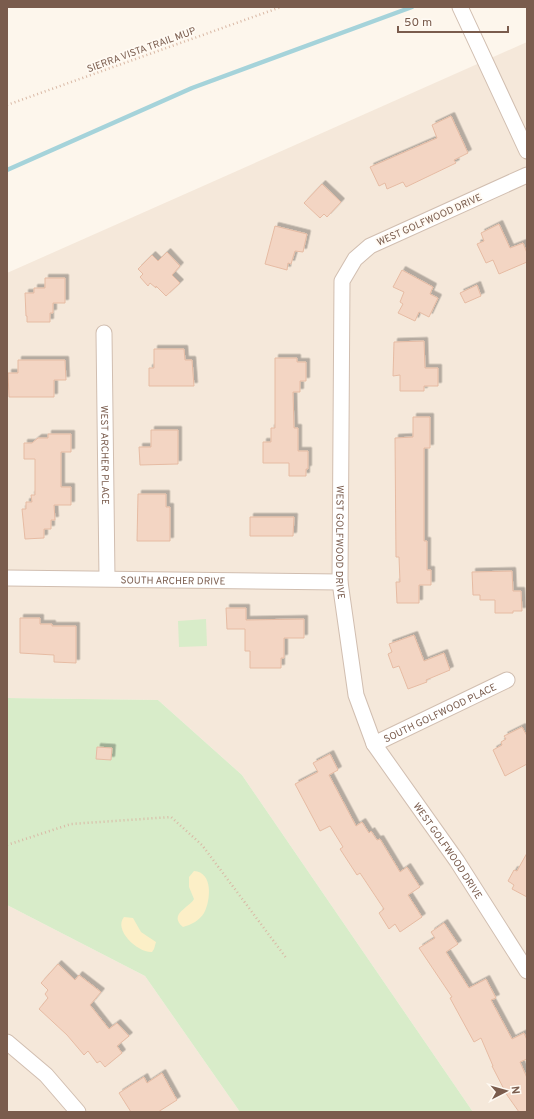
<svg xmlns="http://www.w3.org/2000/svg" width="534" height="1119" viewBox="0 0 534 1119" font-family="Overpass,sans-serif">
	<style>
		.residential { fill: #f5e8da }
		.green { fill: #d8ecc9 }
		.sand { fill: #fcefc7 }
		.lines { fill: none; stroke-linecap: round; stroke-linejoin: round }
		.stream { stroke: #a5d3da; stroke-width: 4.5 }
		.building { fill: #f3d5c3; stroke: #e6bba3; filter: url(#shadow) }
		.minor-casing { stroke: #d1beb0; stroke-width: 17 }
		.path { stroke: #d9b8a5; stroke-width: 2.5; stroke-dasharray: 1 3; stroke-linecap: butt }
		.minor { stroke: #fff; stroke-width: 15 }
		.labels { text-anchor: middle; stroke-width: 3.5; stroke-linejoin: round; paint-order: stroke }
		.street-label { font-size: 10px; fill: #7a5c4d; stroke: #fffaf3 }
	</style>
	<defs>
		<filter id="shadow"><feDropShadow dx="3.5" dy="-3.5" stdDeviation="0" flood-color="#0004"/></filter>
	</defs>
	<rect width="100%" height="100%" fill="#fdf6ec"/>
	<g class="residential">
		<polygon points="527,42 527,1112 473,1112 242,775 158,700 7,698 7,273"/>
		<polygon points="7,905 145,976 240,1112 7,1112"/>
	</g>
	<g class="green">
		<polygon points="206,619 207,646 179,647 178,621"/>
		<polygon points="7,698 158,700 242,775 473,1112 240,1112 145,976 7,905"/>
	</g>
	<g class="sand">
		<path d="M 194,871 C 213,872 211,900 204,913 C 200,920 191,925 183,927 C 168,914 189,908 194,899 L 189,887 L 189,877 Z"/>
		<path d="M 124,917 L 133,918 L 141,932 L 156,942 L 154,949 L 152,952 C 138,953 113,930 124,917 Z"/>
	</g>
	<g class="lines">
		<polyline class="stream" points="7,170 192,88 412,7"/>
	</g>
	<g class="building">
		<polygon points="451,116 468,153 454,160 456,163 406,187 403,182 387,189 385,183 379,186 370,167 437,138 432,125"/>
		<polygon points="322,184 341,202 327,217 324,214 320,218 304,203"/>
		<polygon points="499,224 510,248 523,243 527,253 527,262 499,274 493,260 486,263 477,244 484,241 481,233"/>
		<polygon points="275,226 307,234 303,252 295,251 291,264 288,263 287,270 265,264"/>
		<polygon points="167,252 180,266 172,275 180,283 166,296 156,286 156,288 150,283 148,286 140,277 143,274 138,269 152,255 158,261"/>
		<polygon points="402,270 433,287 430,294 438,298 429,317 419,312 415,321 398,313 403,304 400,302 404,292 393,287"/>
		<polygon points="45,278 65,278 65,303 53,303 53,313 50,313 50,322 27,322 27,316 26,316 25,293 34,293 34,288 45,288"/>
		<polygon points="477,285 481,296 465,303 460,293"/>
		<polygon points="424,341 425,368 438,368 438,386 424,386 424,391 400,391 400,375 393,376 394,342"/>
		<polygon points="154,349 184,349 185,360 192,360 194,386 149,386 149,368 154,368"/>
		<polygon points="275,358 297,358 297,362 306,362 306,381 300,381 300,392 293,392 294,428 298,428 298,451 308,451 308,469 306,469 306,476 289,476 289,463 263,463 263,442 271,442 271,428 275,428"/>
		<polygon points="18,360 65,360 66,380 54,380 54,397 9,397 8,373 18,373"/>
		<polygon points="413,417 430,417 430,448 424,448 424,541 427,541 427,570 431,570 431,585 419,585 419,603 397,603 396,582 400,582 399,557 396,557 395,438 413,437"/>
		<polygon points="151,430 178,430 178,464 140,465 139,447 151,447"/>
		<polygon points="48,434 71,434 71,452 61,452 61,487 71,487 71,505 54,505 55,520 51,520 51,529 44,529 44,538 25,539 22,509 26,509 26,502 32,502 31,495 35,495 35,459 24,459 24,443 32,443 38,438 48,438"/>
		<polygon points="138,494 166,494 166,507 170,507 170,541 137,541"/>
		<polygon points="250,517 294,517 293,536 250,536"/>
		<polygon points="512,571 513,591 521,591 522,611 513,611 513,613 495,613 495,600 480,600 480,595 473,595 472,572"/>
		<polygon points="226,608 246,608 246,620 304,619 304,638 284,638 284,658 281,658 281,668 250,668 250,651 245,651 245,629 227,629"/>
		<polygon points="20,618 40,618 40,624 52,624 52,626 76,626 76,663 54,662 54,655 20,653"/>
		<polygon points="414,635 424,661 444,653 450,670 426,680 427,682 408,689 399,666 393,668 388,654 392,652 389,644"/>
		<polygon points="522,727 527,736 527,764 505,776 493,750 502,745 501,742 506,739 504,736"/>
		<polygon points="97,747 112,748 111,760 96,759"/>
		<polygon points="330,754 338,770 329,775 356,826 362,822 369,833 371,831 377,840 380,839 400,872 407,867 420,887 408,895 422,917 400,932 395,924 389,929 379,913 384,909 360,873 357,875 340,849 343,847 330,826 320,831 295,784 318,772 313,763"/>
		<polygon points="527,853 527,897 512,889 514,885 508,881 514,870 517,871"/>
		<polygon points="444,923 458,944 446,952 469,988 486,979 496,998 491,1000 512,1039 524,1033 527,1040 527,1059 520,1062 527,1078 527,1112 519,1112 507,1095 492,1066 493,1066 481,1038 474,1042 450,998 452,997 419,948 435,938 431,932"/>
		<polygon points="58,964 75,980 79,975 101,992 90,1005 109,1029 117,1023 129,1036 117,1046 122,1053 105,1067 100,1061 97,1063 88,1051 84,1055 67,1035 39,1009 48,998 45,994 48,990 41,983"/>
		<polygon points="162,1073 177,1100 158,1112 131,1112 119,1093 144,1077 147,1083"/>
	</g>
	<g class="lines">
		<g class="minor-casing">
			<g id="minor">
				<polyline points="460,7 527,151"/>
				<path id="s1" d="M 527,175 L 370,246 L 355,259 L 342,281 L 340,582 L 356,695 L 374,744 L 457,861 L 527,971"/>
				<path id="s2" d="M 104,333 L 107,578"/>
				<path id="s3" d="M 7,578 L 340,582"/>
				<path id="s4" d="M 374,744 L 507,680"/>
				<polyline points="7,1042 46,1075 78,1112"/>
			</g>
		</g>
		<g class="path">
			<polyline points="7,105 281,7"/>
			<polyline points="7,845 71,824 171,817 202,845 287,959"/>
		</g>
		<use href="#minor" class="minor"/>
	</g>
	<g class="labels">
		<g class="street-label">
			<text transform="translate(141 49) rotate(-20)" y="4">SIERRA VISTA TRAIL MUP</text>
			<text transform="translate(429 219) rotate(-24)" y="4">WEST GOLFWOOD DRIVE</text>
			<text dy="4" stroke="none"><textPath href="#s2" startOffset="122">WEST ARCHER PLACE</textPath></text>
			<text dy="4" stroke="none"><textPath href="#s1" startOffset="479">WEST GOLFWOOD DRIVE</textPath></text>
			<text dy="4" stroke="none"><textPath href="#s3" startOffset="166">SOUTH ARCHER DRIVE</textPath></text>
			<text dy="4" stroke="none"><textPath href="#s4" startOffset="73">SOUTH GOLFWOOD PLACE</textPath></text>
			<text dy="4" stroke="none"><textPath href="#s1" startOffset="815">WEST GOLFWOOD DRIVE</textPath></text>
		</g>
	</g>
	<rect width="534" height="1119" fill="none" stroke="#7a5c4d" stroke-width="16"/>
	<g transform="translate(506 1091) rotate(84)" stroke="#fffaf3" stroke-width="3" paint-order="stroke">
	<path d="M0-3L7 15L0 10L-7 15Z" fill="#7a5c4d"/>
	<text y="-6" font-size="11" font-weight="bold" text-anchor="middle" fill="#7a5c4d">N</text>
	</g>
	<path d="M398 26v6h110v-6" fill="none" stroke="#7a5c4d" stroke-width="2"/>
	<text x="404" y="26" font-size="12" fill="#7a5c4d" stroke="#fffaf3" stroke-width="3" paint-order="stroke">50 m</text>
</svg>
